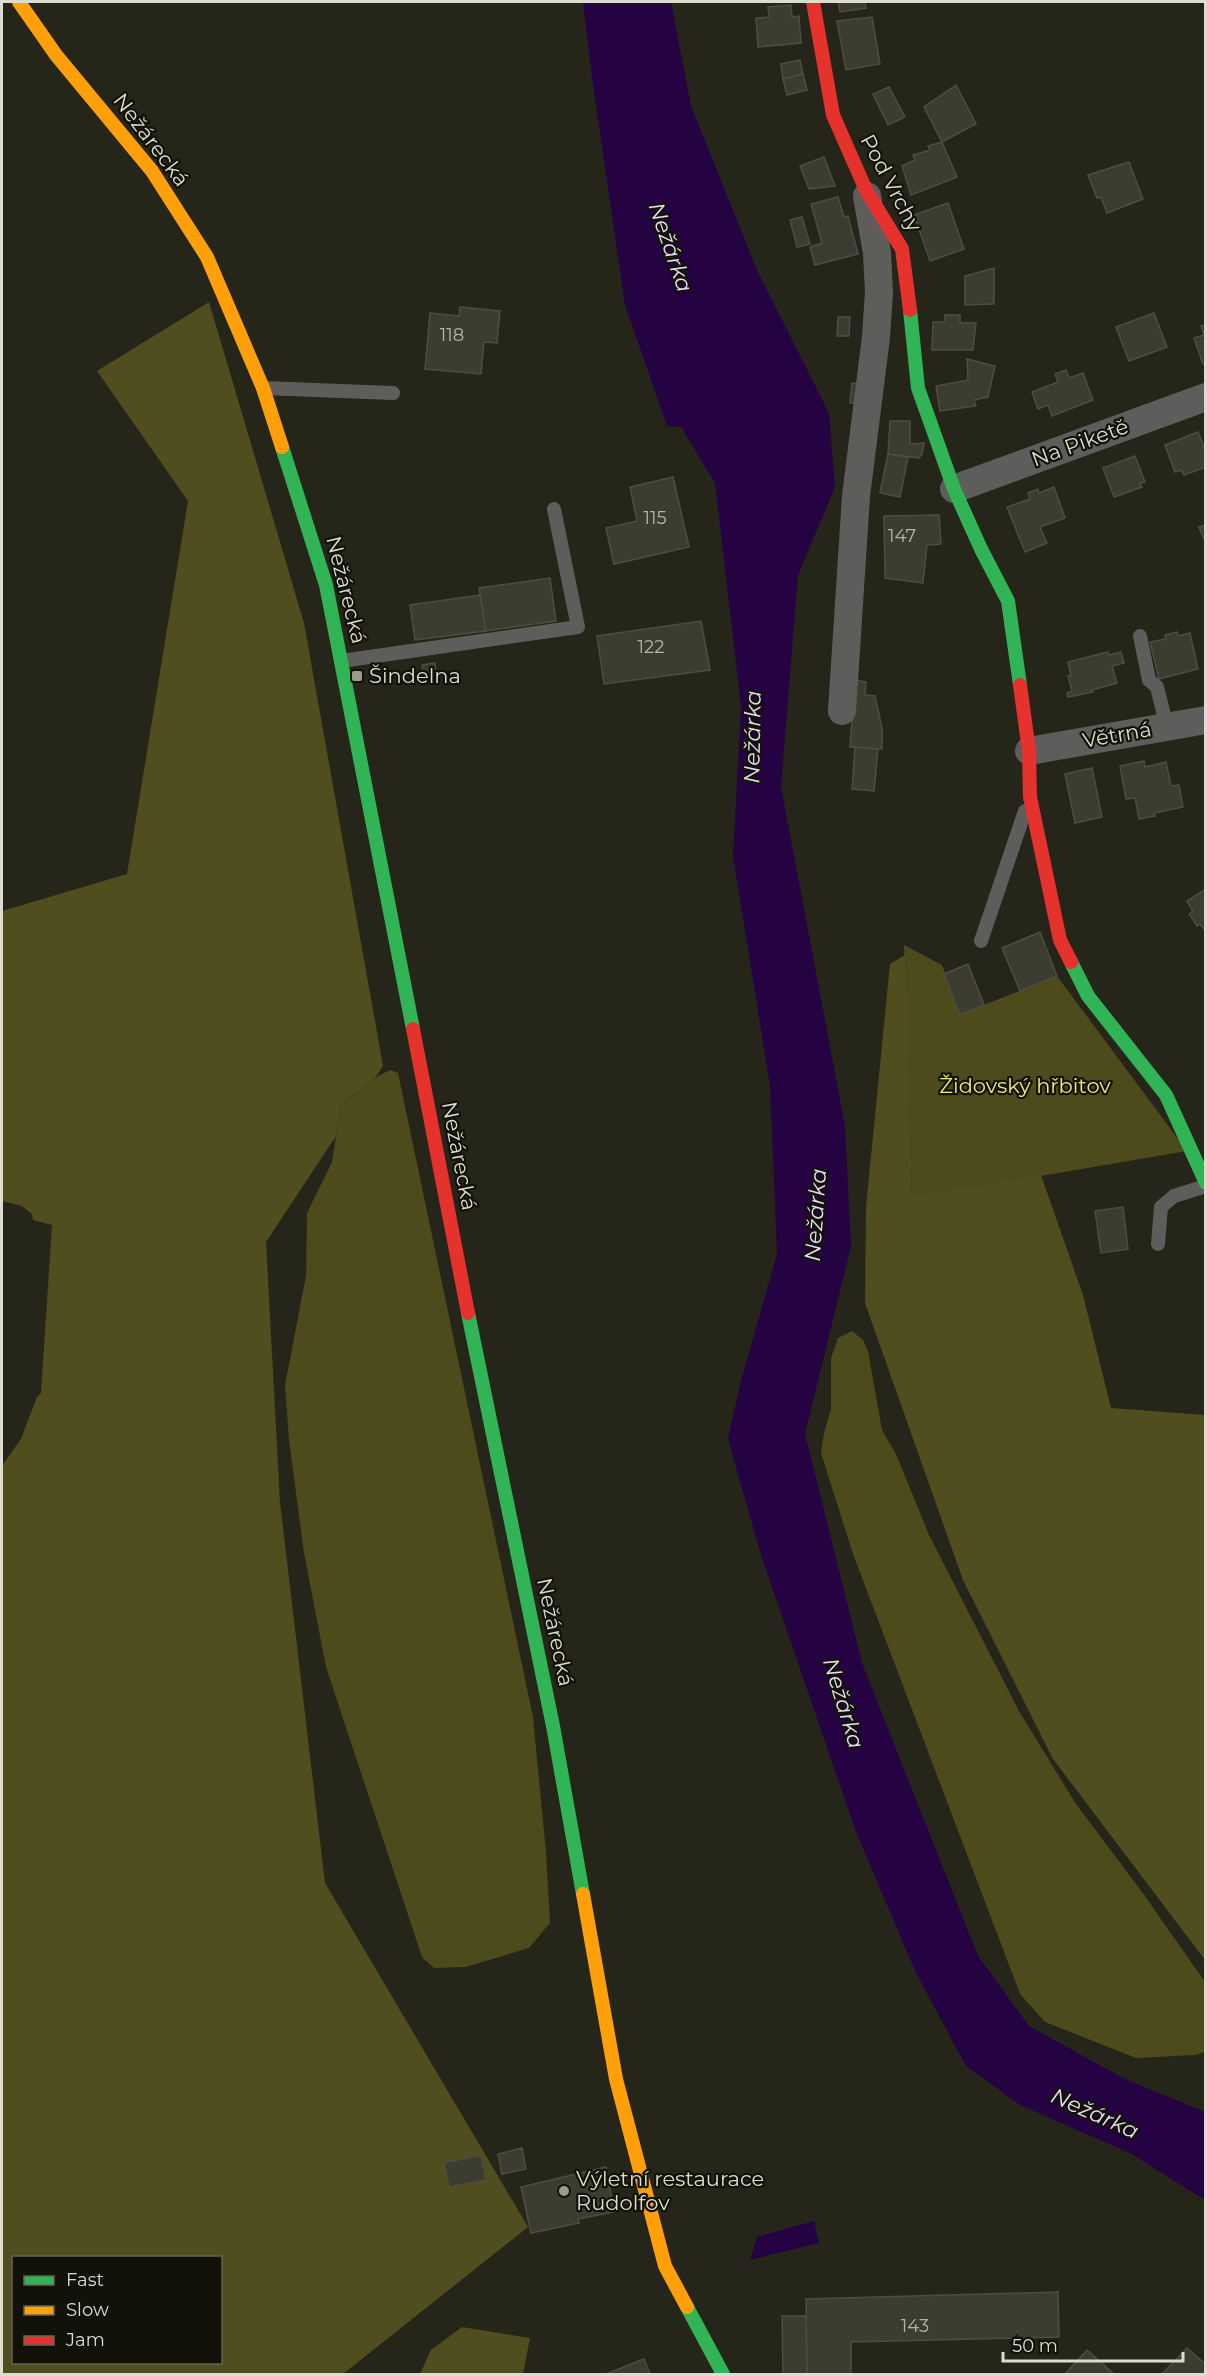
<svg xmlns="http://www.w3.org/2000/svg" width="1207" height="2376" viewBox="0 0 1207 2376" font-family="Montserrat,sans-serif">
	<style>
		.green { fill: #4d4b1b }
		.forest { fill: #504e1f; fill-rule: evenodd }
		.water { fill: #250343 }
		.building { fill: #3c3c30; stroke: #4e4d42; stroke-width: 1.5 }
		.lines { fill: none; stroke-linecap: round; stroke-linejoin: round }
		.lane { stroke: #5e5d5c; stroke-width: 14 }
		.street { stroke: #5e5d5c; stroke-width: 28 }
		.fast { stroke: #30b455; stroke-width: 14 }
		.slow { stroke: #ff9f0a; stroke-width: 14 }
		.jam { stroke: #e5322d; stroke-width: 14 }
		.poi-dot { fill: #9d9d8f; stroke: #131209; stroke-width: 2 }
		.labels { text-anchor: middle; stroke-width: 4.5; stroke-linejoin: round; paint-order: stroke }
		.number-label { font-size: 18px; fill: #b5b5a7 }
		.street-label { font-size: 21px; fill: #ddddcf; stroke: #131209 }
		.poi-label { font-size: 21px; fill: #ddddcf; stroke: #131209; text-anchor: start }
		.park-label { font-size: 21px; fill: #efeb68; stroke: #131209 }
		.water-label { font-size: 22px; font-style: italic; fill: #e4ddf2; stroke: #131209 }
	</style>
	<rect width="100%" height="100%" fill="#262519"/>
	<g class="green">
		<polygon points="904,945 942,965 961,1014 1057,976 1187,1151 912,1198"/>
		<polygon points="390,1070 398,1073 533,1717 546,1852 550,1923 529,1948 466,1967 434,1968 422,1957 326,1667 304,1553 289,1440 285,1385 306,1276 307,1213 332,1162 341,1105 378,1076"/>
		<polygon points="852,1331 863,1340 868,1351 882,1430 896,1454 929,1535 1019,1711 1076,1804 1142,1892 1205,1982 1205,2052 1195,2055 1136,2058 1045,2022 1020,1994 853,1554 821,1453 824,1433 831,1409 831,1358 838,1338"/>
	</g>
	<g class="forest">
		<path d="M 209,302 L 304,623 L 383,1066 L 375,1078 L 341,1105 L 336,1136 L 266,1242 L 280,1502 L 325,1883 L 528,2227 L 343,2374 L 2,2374 L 2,1466 L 21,1439 L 37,1397 L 41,1393 L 52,1225 L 33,1220 L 32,1214 L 22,1206 L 2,1201 L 2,911 L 127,874 L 188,501 L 97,371 ZM 14,2258 L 220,2258 L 220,2362 L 14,2362 Z"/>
		<polygon points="905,955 912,1197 1041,1175 1083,1295 1111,1408 1205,1415 1205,1960 1053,1759 963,1580 865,1303 866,1207 890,964"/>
		<polygon points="462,2327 530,2338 523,2374 420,2374 431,2350"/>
	</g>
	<g class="water">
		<polygon points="583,2 671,2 691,106 757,270 829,413 835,487 798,575 781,787 845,1126 851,1246 805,1434 862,1663 978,1956 1029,2026 1123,2078 1205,2112 1205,2200 1130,2153 1020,2105 966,2066 916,1973 856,1832 761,1555 728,1439 740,1384 777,1254 770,1086 733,856 741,706 715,483 681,427 667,426 625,305 592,78"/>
		<polygon points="814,2221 819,2243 750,2260 757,2237"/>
	</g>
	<g class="building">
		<polygon points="838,2 865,2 866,8 840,12"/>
		<polygon points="791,5 792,17 799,16 801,43 758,47 756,18 769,17 768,7"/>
		<polygon points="872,17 880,64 846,70 837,21"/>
		<polygon points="800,60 803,74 783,79 781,64"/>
		<polygon points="803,74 807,90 787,95 783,79"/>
		<polygon points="956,85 976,124 942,142 924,107"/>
		<polygon points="889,87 905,117 888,125 873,94"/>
		<polygon points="942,142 957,177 911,195 902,166 915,160 913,155 930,150 928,146"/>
		<polygon points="824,157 835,186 809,189 800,166"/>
		<polygon points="1129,162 1143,199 1107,213 1101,197 1097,198 1088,175"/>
		<polygon points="838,197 844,217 848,216 858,254 815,265 810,247 822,243 811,204"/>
		<polygon points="948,203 964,249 930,261 914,215"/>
		<polygon points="802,217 810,244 797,247 790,220"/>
		<polygon points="994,268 994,304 965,305 965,276"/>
		<polygon points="460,307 500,311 497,343 484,342 481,374 425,369 430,313 459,316"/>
		<polygon points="1154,313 1167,347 1129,361 1116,327"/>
		<polygon points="945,315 960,315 960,323 976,323 973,350 932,350 933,322 944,322"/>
		<polygon points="838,317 850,317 849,336 837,336"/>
		<polygon points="1206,325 1206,363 1203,364 1194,338 1204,335 1201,326"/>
		<polygon points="967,359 995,366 988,397 974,400 976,406 940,411 936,386 968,380"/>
		<polygon points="1066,370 1069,378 1083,373 1093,400 1052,416 1048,405 1038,409 1032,392 1058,382 1055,374"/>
		<polygon points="852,383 863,385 861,404 850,403"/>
		<polygon points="890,421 910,421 910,444 924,443 922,454 919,458 888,454"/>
		<polygon points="1198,432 1206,452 1206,467 1184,475 1181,470 1175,472 1165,445"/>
		<polygon points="888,454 908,457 900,497 880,493"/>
		<polygon points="1135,456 1145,482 1140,483 1142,487 1114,497 1103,468"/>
		<polygon points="673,477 689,547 614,564 606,528 637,521 630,487"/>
		<polygon points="1054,487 1065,518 1040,527 1047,543 1025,552 1007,507 1030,499 1028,493 1038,489 1039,493"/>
		<polygon points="939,515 941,544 927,545 923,583 885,578 884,516"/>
		<polygon points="1206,525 1206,544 1199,527"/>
		<polygon points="550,578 556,621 486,631 479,588"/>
		<polygon points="480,595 486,631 415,640 410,605"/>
		<polygon points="701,621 710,670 604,684 597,636"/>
		<polygon points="1177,632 1178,636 1190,633 1198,669 1159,679 1150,642 1166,639 1165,635"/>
		<polygon points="1108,652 1109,655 1121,652 1124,663 1112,666 1117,683 1092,690 1093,692 1068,697 1067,693 1072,691 1068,676 1071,676 1068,662"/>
		<polygon points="435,663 436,672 423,674 422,665"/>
		<polygon points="855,680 866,682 865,695 875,696 882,728 882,749 850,747"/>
		<polygon points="855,747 878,749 874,791 852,789"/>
		<polygon points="1144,761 1145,767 1166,762 1171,786 1179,785 1183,807 1154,813 1155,816 1139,819 1135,798 1126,799 1120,766"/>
		<polygon points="1092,768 1102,817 1075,823 1065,774"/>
		<polygon points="1206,889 1206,932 1200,924 1197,926 1189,914 1193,911 1187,901"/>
		<polygon points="1040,932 1057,976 1020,991 1002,948"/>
		<polygon points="968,964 984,1005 960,1015 944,974"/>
		<polygon points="1123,1207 1128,1249 1101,1253 1095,1211"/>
		<polygon points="522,2148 526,2169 502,2174 498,2154"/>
		<polygon points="481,2155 486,2180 449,2187 444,2163"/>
		<polygon points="606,2167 614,2212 578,2219 579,2223 531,2233 521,2187"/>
		<polygon points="1058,2292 1059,2337 851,2342 851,2374 807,2374 806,2299"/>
		<polygon points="782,2316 806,2316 807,2374 783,2374"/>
		<polygon points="1187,2348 1206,2365 1206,2374 1162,2374"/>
		<polygon points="1087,2350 1114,2374 1065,2374"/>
		<polygon points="644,2359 650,2374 606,2374"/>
	</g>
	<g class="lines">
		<g class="lane">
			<polyline points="263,388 393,393"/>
			<polyline points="1140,636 1149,680 1157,687 1167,727"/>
			<polyline points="341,661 578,627 554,509"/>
			<polyline points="981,941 1025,811"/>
			<polyline points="1158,1244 1161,1207 1174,1196 1206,1186"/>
		</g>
		<g class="street">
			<polyline points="954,489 1206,397"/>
			<polyline points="842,711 856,496 876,337 879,292 877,253 867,196"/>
			<polyline points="1029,751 1206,720"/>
		</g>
		<g class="fast">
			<polyline points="910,310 918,388 954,489 981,549 1008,601 1020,685"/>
			<polyline points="282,447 326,585 413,1029"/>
			<polyline points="1071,962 1088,996 1166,1095 1206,1183"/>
			<polyline points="468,1313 553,1726 583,1894"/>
			<polyline points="687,2307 723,2374"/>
		</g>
		<g class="slow">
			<polyline points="19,2 56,55 152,171 207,257 263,388 282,447"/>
			<polyline points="583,1894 616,2079 665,2266 687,2307"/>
		</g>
		<g class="jam">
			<polyline points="813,2 833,115 866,190 902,249 910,310"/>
			<polyline points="1020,685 1029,751 1030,797 1060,940 1071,962"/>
			<polyline points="413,1029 468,1313"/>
		</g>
	</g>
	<g class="poi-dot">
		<rect x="351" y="670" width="12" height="12" rx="3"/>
		<circle cx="564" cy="2191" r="6"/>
	</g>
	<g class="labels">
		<g class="number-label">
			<text x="452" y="341">118</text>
			<text x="655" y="524">115</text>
			<text x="902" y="542">147</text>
			<text x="651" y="653">122</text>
			<text x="915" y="2332">143</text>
		</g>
		<g class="street-label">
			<text transform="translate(151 140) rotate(53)" y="7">Nežárecká</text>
			<text transform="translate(891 183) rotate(62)" y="7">Pod Vrchy</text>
			<text transform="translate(1080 443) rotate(-20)" y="7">Na Piketě</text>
			<text transform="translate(346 590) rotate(76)" y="7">Nežárecká</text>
			<text transform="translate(1117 735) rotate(-10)" y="7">Větrná</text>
			<text transform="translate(459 1156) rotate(79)" y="7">Nežárecká</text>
			<text transform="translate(555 1632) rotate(78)" y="7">Nežárecká</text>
		</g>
		<g class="poi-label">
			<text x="369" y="683">Šindelna</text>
			<text x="576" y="2186">Výletní restaurace<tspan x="576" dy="24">Rudolfov</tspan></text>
		</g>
		<g class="park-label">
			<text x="1025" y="1093">Židovský hřbitov</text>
		</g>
		<g class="water-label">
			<text transform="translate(671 247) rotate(71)" y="8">Nežárka</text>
			<text transform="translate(752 737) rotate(-89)" y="8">Nežárka</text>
			<text transform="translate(815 1215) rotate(-86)" y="8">Nežárka</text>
			<text transform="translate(844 1703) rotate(73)" y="8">Nežárka</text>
			<text transform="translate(1095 2113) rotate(24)" y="8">Nežárka</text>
		</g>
	</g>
	<rect width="1207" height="2376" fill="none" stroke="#ddddcf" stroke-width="6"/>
	<rect x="12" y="2256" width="210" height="108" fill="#131209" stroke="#646358" stroke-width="1.5"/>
	<rect x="24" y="2276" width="30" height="9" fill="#30b455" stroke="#646358" stroke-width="1.5"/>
	<text x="66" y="2286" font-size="18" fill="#ddddcf">Fast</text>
	<rect x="24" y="2306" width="30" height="9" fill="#ff9f0a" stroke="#646358" stroke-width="1.5"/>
	<text x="66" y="2316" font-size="18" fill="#ddddcf">Slow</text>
	<rect x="24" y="2336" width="30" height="9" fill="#e5322d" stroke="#646358" stroke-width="1.5"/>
	<text x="66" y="2346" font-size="18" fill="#ddddcf">Jam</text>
	<path d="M1003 2352v9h180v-9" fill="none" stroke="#ddddcf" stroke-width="3"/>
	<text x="1012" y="2352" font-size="18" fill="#ddddcf" stroke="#131209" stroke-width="4.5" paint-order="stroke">50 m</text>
</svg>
